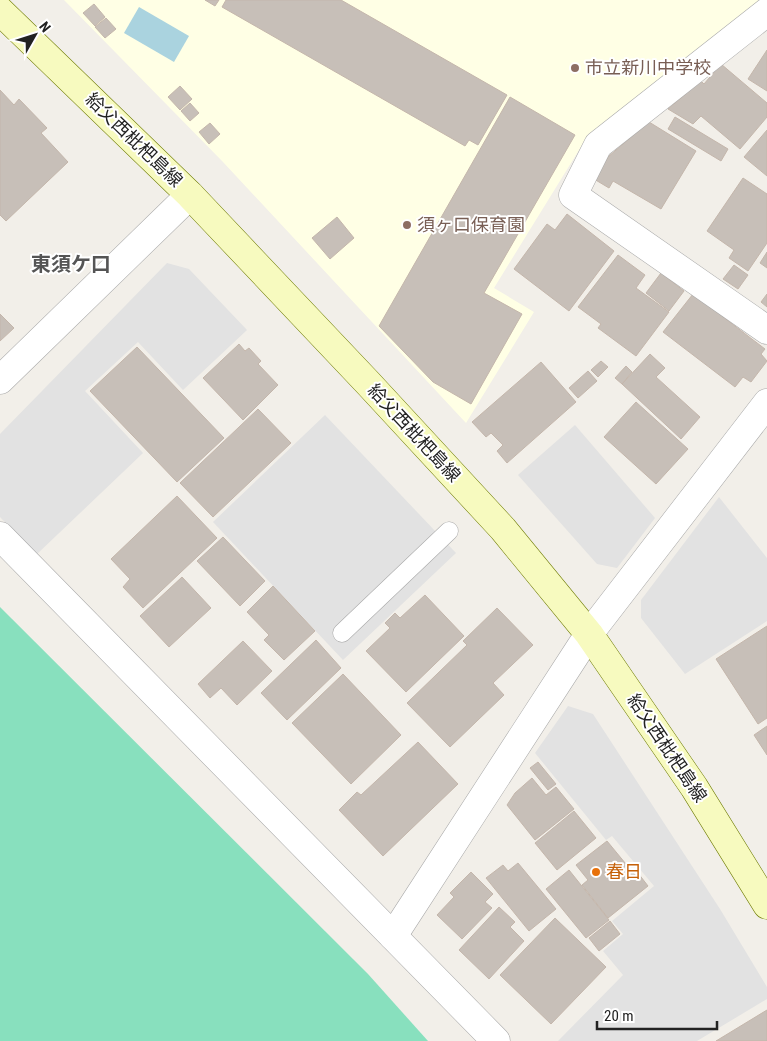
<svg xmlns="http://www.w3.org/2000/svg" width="767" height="1041" viewBox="0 0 767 1041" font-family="'Roboto Condensed','Noto Sans JP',sans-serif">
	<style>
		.education { fill: #ffffe5 }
		.pitch { fill: #88e0be }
		.parking { fill: #e2e2e2 }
		.water { fill: #aad3df }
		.building { fill: #c7bfb8; stroke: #c4b6ab }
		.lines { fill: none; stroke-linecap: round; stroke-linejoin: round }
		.service-casing { stroke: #a9a9a9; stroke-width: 19 }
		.minor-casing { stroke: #a9a9a9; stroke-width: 29 }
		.secondary-casing { stroke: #707d05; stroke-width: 29 }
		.service { stroke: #fff; stroke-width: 18 }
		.minor { stroke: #fff; stroke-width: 28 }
		.secondary { stroke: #f7fabf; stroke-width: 28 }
		.education-dot { fill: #8d6e63; stroke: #fff; stroke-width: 2 }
		.food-dot { fill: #e8710a; stroke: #fff; stroke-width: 2 }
		.labels { text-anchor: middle; stroke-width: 4; stroke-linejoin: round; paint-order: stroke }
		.education-label { font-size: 18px; fill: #785e54; stroke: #fff; text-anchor: start }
		.street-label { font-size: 18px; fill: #222; stroke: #fff }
		.food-label { font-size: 18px; fill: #c56008; stroke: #fff; text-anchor: start }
		.quarter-label { font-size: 20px; font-weight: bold; fill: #555; stroke: #fff }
	</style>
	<rect width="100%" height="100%" fill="#f2efe9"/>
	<polygon class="education" points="64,0 763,0 587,137 494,288 534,312 466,423 223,162"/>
	<polygon class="pitch" points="0,607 368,974 428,1041 0,1041"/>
	<g class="parking">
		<polygon points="167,263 189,269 247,330 183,390 138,342 85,391 143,453 36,555 0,517 0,434"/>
		<polygon points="325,415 456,553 343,660 213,522"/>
		<polygon points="575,425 655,518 617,568 597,564 518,475"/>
		<polygon points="719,497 767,558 767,621 685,674 641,618 641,600"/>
		<polygon points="568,706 593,714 720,909 767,987 767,999 697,1041 558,1041 623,975 603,951 623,934 612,921 654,886 612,836 606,840 535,753"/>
	</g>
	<polygon class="water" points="139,7 189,36 174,62 124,33"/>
	<g class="building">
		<polygon points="205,0 219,0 215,6"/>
		<polygon points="226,0 341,0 507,95 478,145 469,140 465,146 222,7"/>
		<polygon points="94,4 105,17 95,26 83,13"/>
		<polygon points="106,18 116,29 105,38 95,27"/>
		<polygon points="767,50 767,91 748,79"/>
		<polygon points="721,64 767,103 767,117 740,149 701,116 693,124 668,109 701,81 704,84"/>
		<polygon points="180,86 192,99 180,110 168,97"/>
		<polygon points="0,90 14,105 19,99 47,128 41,133 68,162 6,221 0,215"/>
		<polygon points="510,97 575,135 484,293 522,314 471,404 433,382 379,326"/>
		<polygon points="190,103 199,113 190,121 181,111"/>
		<polygon points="675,117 728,149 721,161 668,129"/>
		<polygon points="649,122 696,151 661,209 613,181 609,188 594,179 609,156"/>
		<polygon points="210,123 220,134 209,144 199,132"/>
		<polygon points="767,130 767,176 744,157"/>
		<polygon points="743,178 767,194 767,243 748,271 729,258 734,250 707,231"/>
		<polygon points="567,214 614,251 569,311 514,269 547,224 555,230"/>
		<polygon points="337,217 354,238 330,259 312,238"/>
		<polygon points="767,252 767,268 760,263"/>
		<polygon points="618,255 645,275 636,288 669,312 636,356 598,328 601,324 578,307"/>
		<polygon points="734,265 748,275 738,289 723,279"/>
		<polygon points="661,273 684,291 669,311 646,293"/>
		<polygon points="693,294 765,349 761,354 767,361 751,382 743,377 735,387 663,332"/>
		<polygon points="767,294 767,307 761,302"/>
		<polygon points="0,314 14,328 0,341"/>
		<polygon points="239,344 245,351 249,348 261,361 258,364 278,385 243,420 203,378"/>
		<polygon points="137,347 224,438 177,482 90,391"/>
		<polygon points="650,354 665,368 656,377 700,417 681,439 622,384"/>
		<polygon points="601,361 608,367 598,377 591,370"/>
		<polygon points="541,362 576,402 507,463 497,451 503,445 491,433 486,437 472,422"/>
		<polygon points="626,366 632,372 622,384 615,378"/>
		<polygon points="588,371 597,381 578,398 569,388"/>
		<polygon points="636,402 688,449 656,484 604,437"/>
		<polygon points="258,409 291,443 213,517 180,483"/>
		<polygon points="177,496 217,538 143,608 123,587 130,579 111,559"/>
		<polygon points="223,537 265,581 240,606 197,561"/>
		<polygon points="182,577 211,608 169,647 140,616"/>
		<polygon points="273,586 315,631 284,660 264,640 269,635 247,612"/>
		<polygon points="425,595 464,636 406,692 366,651 390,628 385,623 395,613 400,618"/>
		<polygon points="497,608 533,645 493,683 504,695 450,747 407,703 467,645 463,641"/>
		<polygon points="767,626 767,718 758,724 716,659"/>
		<polygon points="316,640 341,668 287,720 261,693"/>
		<polygon points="243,641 272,671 237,705 221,688 210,698 198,684"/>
		<polygon points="343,674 401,735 351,784 292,723"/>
		<polygon points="767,726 767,755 754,735"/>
		<polygon points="418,742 458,784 383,856 339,810 357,792 361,795"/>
		<polygon points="538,762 556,784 548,790 530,768"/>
		<polygon points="532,778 546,795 556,787 574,809 535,840 507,805 515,793"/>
		<polygon points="574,811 596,838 557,870 535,843"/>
		<polygon points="607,841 635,875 638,873 648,886 608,918 582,885 588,880 576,865"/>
		<polygon points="518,863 556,909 529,931 486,878 503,865 508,871"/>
		<polygon points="569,870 609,920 586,938 546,889"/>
		<polygon points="471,872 493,894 485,902 492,908 462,939 437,915 454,897 450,893"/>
		<polygon points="499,907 515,922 510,927 524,941 489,979 459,950"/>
		<polygon points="555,918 606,967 551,1024 500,975"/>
		<polygon points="610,921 620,934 599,951 589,938"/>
		<polygon points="767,1010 767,1041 716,1041"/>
	</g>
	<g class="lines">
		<g class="service-casing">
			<polyline id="service" points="342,633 449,531"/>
		</g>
		<g class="minor-casing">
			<g id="minor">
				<polyline points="767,12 598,145 573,195 767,330"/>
				<polyline points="0,380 190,195"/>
				<polyline points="0,536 496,1041"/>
				<polyline points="393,936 589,634 767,403"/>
			</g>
		</g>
		<g class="secondary-casing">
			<polyline id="secondary" points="0,11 190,195 368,383 503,529 589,634 694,787 767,905"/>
		</g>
		<use href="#service" class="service"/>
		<use href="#minor" class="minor"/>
		<use href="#secondary" class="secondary"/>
	</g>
	<g class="education-dot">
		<circle cx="575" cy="68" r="5"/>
		<circle cx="407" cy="225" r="5"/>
	</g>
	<circle class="food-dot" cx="596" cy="872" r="5"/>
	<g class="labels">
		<g class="education-label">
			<text x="585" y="74">市立新川中学校</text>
			<text x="417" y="231">須ヶ口保育園</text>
		</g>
		<g class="street-label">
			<text transform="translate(134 140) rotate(44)" y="6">給父西枇杷島線</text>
			<text transform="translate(414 433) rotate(47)" y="6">給父西枇杷島線</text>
			<text transform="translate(667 748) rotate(56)" y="6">給父西枇杷島線</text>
		</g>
		<g class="food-label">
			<text x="606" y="878">春日</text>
		</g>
		<g class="quarter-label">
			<text x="71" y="271">東須ケ口</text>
		</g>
	</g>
	<g transform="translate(35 35) rotate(51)" stroke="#ffffff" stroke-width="4" paint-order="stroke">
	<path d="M0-4L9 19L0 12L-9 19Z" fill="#222222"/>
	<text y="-8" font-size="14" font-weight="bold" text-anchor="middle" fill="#222222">N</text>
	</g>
	<path d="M597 1021v8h120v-8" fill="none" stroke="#222222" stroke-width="2.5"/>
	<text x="604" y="1021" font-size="15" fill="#222222" stroke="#ffffff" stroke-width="4" paint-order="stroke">20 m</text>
</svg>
